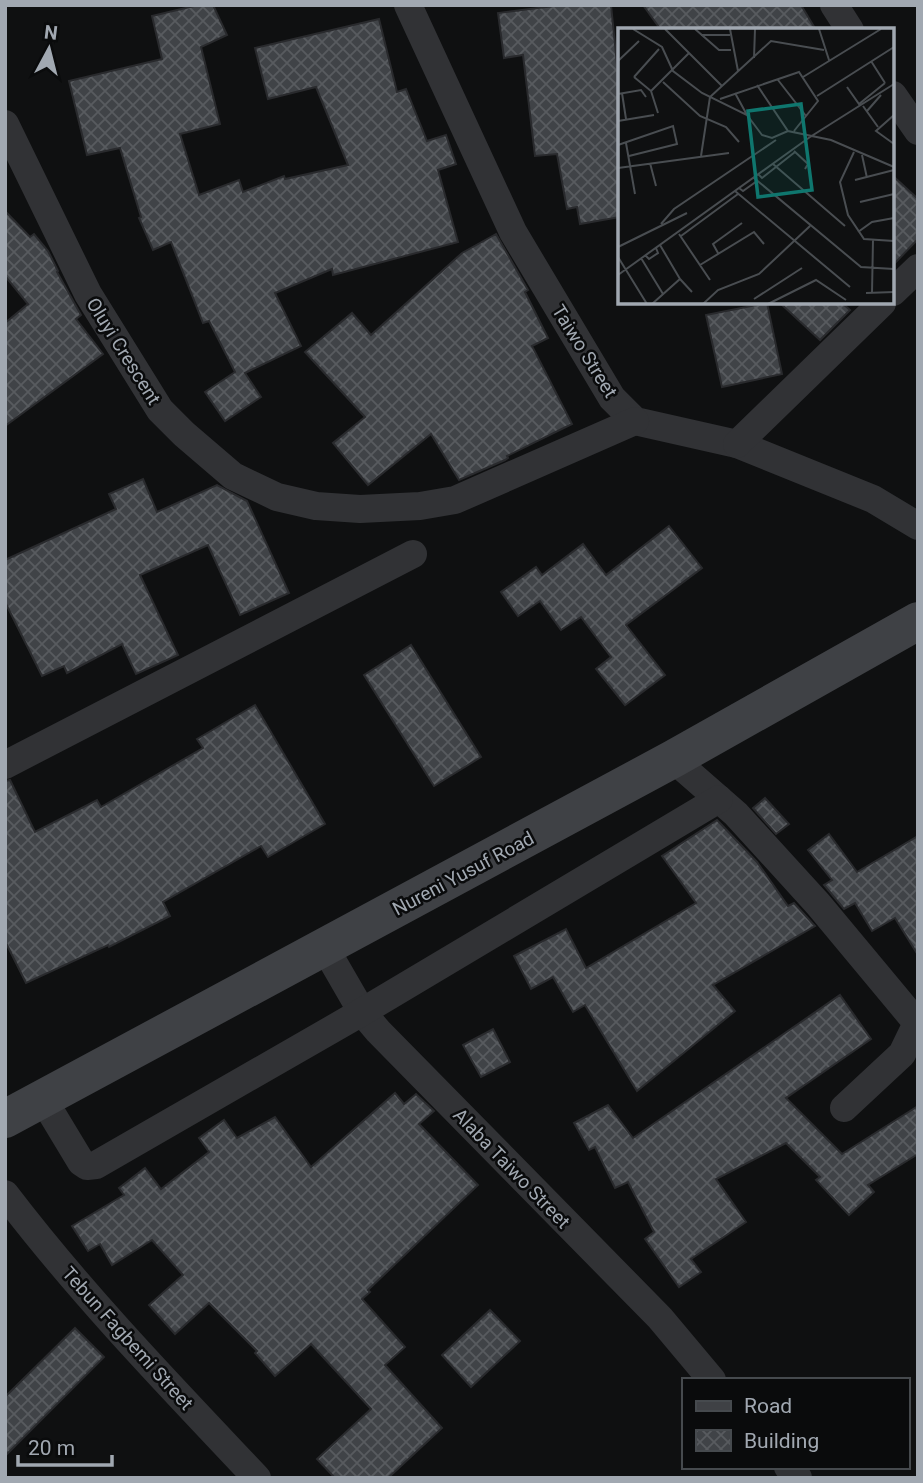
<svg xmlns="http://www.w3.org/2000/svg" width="923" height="1483" viewBox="0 0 923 1483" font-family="Roboto,sans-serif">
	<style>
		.building { fill: url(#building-cross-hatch); stroke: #292a2d; stroke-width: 2 }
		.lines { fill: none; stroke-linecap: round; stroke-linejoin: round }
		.street { stroke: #313235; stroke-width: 28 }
		.secondary { stroke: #3f4145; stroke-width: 38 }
		.labels { text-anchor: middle; stroke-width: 5; stroke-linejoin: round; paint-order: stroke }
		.street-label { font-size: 19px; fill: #a1a8b1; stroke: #0a0b0c }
		.inset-road { fill: none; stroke: #494d51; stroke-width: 2 }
		.view { fill: #0f766e; fill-opacity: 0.15; stroke: #0f766e; stroke-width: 3.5 }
		.inset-edge { fill: none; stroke: #a1a8b1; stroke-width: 3.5 }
	</style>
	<defs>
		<pattern id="building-cross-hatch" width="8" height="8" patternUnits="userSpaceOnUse" patternTransform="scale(1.75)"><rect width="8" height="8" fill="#404347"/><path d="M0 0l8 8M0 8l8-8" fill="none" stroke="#585b5f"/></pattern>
	</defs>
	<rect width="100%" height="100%" fill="#0f1011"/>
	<g class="building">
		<polygon points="198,5 213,5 227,35 201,47 220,124 180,134 199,195 239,180 243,192 284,176 285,179 348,165 316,87 268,99 255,48 379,19 397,92 406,89 427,141 446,135 456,164 438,170 458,242 333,275 332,269 275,293 301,346 245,373 261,397 225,421 205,392 235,372 209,321 203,323 171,242 153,250 139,218 141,217 120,148 87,155 69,81 162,59 152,16"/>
		<polygon points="562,5 611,5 620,94 620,217 580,224 577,207 567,209 557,154 535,156 523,55 504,58 498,13"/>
		<polygon points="643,5 801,5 816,30 661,30"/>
		<polygon points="893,176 918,199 918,239 893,265"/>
		<polygon points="5,211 30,237 34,234 48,251 58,271 57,272 81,315 76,319 103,354 5,426 5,323 28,304 5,276"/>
		<polygon points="496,234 528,290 525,292 548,338 532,346 572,424 507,456 508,458 505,460 459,480 431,434 368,485 333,443 365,417 305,352 352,313 371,335 462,253"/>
		<polygon points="767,303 782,374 722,387 706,315"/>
		<polygon points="780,303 842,303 850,310 820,340"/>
		<polygon points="143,479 157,512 217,485 247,501 289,593 240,615 208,545 140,575 178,655 136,674 122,644 67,673 64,666 42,676 5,602 5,560 116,509 109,494"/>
		<polygon points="669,526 702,568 626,625 665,675 625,705 596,669 611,657 581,617 561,630 540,601 518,616 501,592 536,567 542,575 583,544 606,575"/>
		<polygon points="411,645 481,757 434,786 364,675"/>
		<polygon points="255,705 325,824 268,857 261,846 163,902 170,916 109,947 108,945 26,983 5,941 5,781 10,780 35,832 97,800 101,807 203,748 197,739"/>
		<polygon points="765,798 789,824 776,834 753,808"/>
		<polygon points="717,820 757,862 788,906 794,903 815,926 713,985 735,1011 637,1091 585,1005 573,1012 553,977 531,989 514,956 566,929 586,968 696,903 662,856"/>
		<polygon points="829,834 857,872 918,836 918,955 895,918 872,931 855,903 844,909 824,885 832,880 808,850"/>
		<polygon points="840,995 871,1039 786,1098 842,1154 918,1106 918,1154 868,1185 874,1192 849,1215 816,1180 820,1177 786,1143 716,1179 746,1222 691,1259 701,1272 679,1287 645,1239 654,1232 628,1182 615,1188 595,1147 589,1150 574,1123 608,1105 633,1138"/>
		<polygon points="493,1029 510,1062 481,1077 463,1045"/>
		<polygon points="395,1093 404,1104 416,1094 434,1111 419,1124 478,1185 368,1290 370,1292 362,1299 405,1347 385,1365 442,1428 388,1478 335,1478 317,1459 371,1409 311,1344 275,1376 255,1353 257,1351 209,1303 175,1334 149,1305 183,1275 152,1240 112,1265 100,1244 88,1251 72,1226 124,1195 119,1188 145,1168 161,1189 209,1152 199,1138 224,1120 237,1138 275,1117 311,1167"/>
		<polygon points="490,1310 520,1341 471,1387 442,1355"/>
		<polygon points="75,1328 104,1357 5,1456 5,1397"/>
	</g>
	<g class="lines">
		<g class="street">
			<polyline points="408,5 513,232 612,398 635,421 737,444 873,499 918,526"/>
			<polyline points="834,5 850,30"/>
			<polyline points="893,95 918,131"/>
			<polyline points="5,124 88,294 160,410 184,434 233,476 277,497 316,506 360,509 420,506 455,500 635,421"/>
			<polyline points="893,292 918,268"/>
			<polyline points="737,444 882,303"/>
			<polyline points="673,759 736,814 818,904 917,1023 902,1054 844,1108"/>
			<polyline points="5,765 413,554"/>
			<polyline points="325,948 362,1012 378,1031 660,1318 712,1380"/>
			<polyline points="43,1099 81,1162 87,1166 96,1165 362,1012 719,799"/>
			<path d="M 5,1194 C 82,1295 170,1386 257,1478"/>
			<polyline points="788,1467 798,1478"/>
		</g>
		<polyline class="secondary" points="5,1119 673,759 918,621"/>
	</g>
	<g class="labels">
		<g class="street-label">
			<text transform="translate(124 351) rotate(58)" y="7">Oluyi Crescent</text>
			<text transform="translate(585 351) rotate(58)" y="7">Taiwo Street</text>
			<text transform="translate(463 873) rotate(-28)" y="7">Nureni Yusuf Road</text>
			<text transform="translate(512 1168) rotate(46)" y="7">Alaba Taiwo Street</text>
			<text transform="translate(128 1338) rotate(48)" y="7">Tebun Fagbemi Street</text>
		</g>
	</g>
	<g transform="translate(618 28)">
		<rect width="276" height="276" fill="#0f1011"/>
		<path class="inset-road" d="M 15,1 L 44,19 L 55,43 L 84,65 L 129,87 L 144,107 L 154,110 L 170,103M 47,1 L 104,58M 77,1 L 101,22 L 113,22M 112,1 L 120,43M 201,1 L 211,32M 83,7 L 112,7M 136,30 L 137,1M 0,33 L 21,13M 253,33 L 267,55M 16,49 L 33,63 L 40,85M 16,49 L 41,21M 185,49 L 263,1M 160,52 L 188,88M 45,54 L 82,88 L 108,99 L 121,114M 139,57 L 170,103 L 213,112 L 276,139M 229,59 L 241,76 L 267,55M 33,63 L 71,25M 4,65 L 8,91M 117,65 L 129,87M 0,66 L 23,62 L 28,69M 199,68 L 276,19M 102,71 L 181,44 L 200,73 L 176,103M 245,78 L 260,99M 249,83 L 263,67M 276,87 L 258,103 L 276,116M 0,93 L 36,87M 8,115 L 17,166M 0,117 L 55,98 L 59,116 L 11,128M 176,123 L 190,136 L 187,141M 236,124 L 222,154 L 230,187 L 246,211 L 276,213M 244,127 L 249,150M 83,128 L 92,69 L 153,13 L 206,22M 32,135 L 38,158M 155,136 L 227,198M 0,140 L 111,125M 140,146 L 144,150 L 177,124M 136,150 L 243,239 L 276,241M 237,152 L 276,142M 121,160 L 125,163 L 139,153M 117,163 L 232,259M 242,174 L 276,166M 43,196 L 56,181 L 158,112M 240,204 L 254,194 L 276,190M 61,206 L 92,252M 63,208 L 120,166M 42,217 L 62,251M 0,219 L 69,185M 100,225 L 95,216 L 124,195M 27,227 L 31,231 L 40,225 L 38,220M 0,229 L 29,276M 23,230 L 45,266M 82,237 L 136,204 L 146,216M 0,247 L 192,109 L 276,56M 248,265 L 276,264M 254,265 L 255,212M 136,271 L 184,240M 34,276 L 62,251 L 74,264M 85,276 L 100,262 L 141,246 L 192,198M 150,276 L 198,252 L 228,272"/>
		<path class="view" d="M 183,76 L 194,162 L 140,169 L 130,83 Z"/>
		<rect width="276" height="276" class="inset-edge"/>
	</g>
	<rect width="923" height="1483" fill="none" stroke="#a1a8b1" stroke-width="14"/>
	<rect x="682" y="1378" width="228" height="91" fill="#0a0b0c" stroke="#464a4e" stroke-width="2"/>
	<rect x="696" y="1401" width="35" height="10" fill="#3f4145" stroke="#464a4e" stroke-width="2"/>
	<text x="744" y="1413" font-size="21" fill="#a1a8b1">Road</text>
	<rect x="696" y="1430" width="35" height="21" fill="url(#building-cross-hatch)" stroke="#464a4e" stroke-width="2"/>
	<text x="744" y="1448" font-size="21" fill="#a1a8b1">Building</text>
	<g transform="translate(49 49) rotate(7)" stroke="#0a0b0c" stroke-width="5" paint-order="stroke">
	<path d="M0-5L12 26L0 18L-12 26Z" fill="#a1a8b1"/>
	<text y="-10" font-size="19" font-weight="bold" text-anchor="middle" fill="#a1a8b1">N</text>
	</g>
	<path d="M18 1455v10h94v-10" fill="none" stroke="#a1a8b1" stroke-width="3.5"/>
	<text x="28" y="1455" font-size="21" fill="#a1a8b1" stroke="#0a0b0c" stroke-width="5" paint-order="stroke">20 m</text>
</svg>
